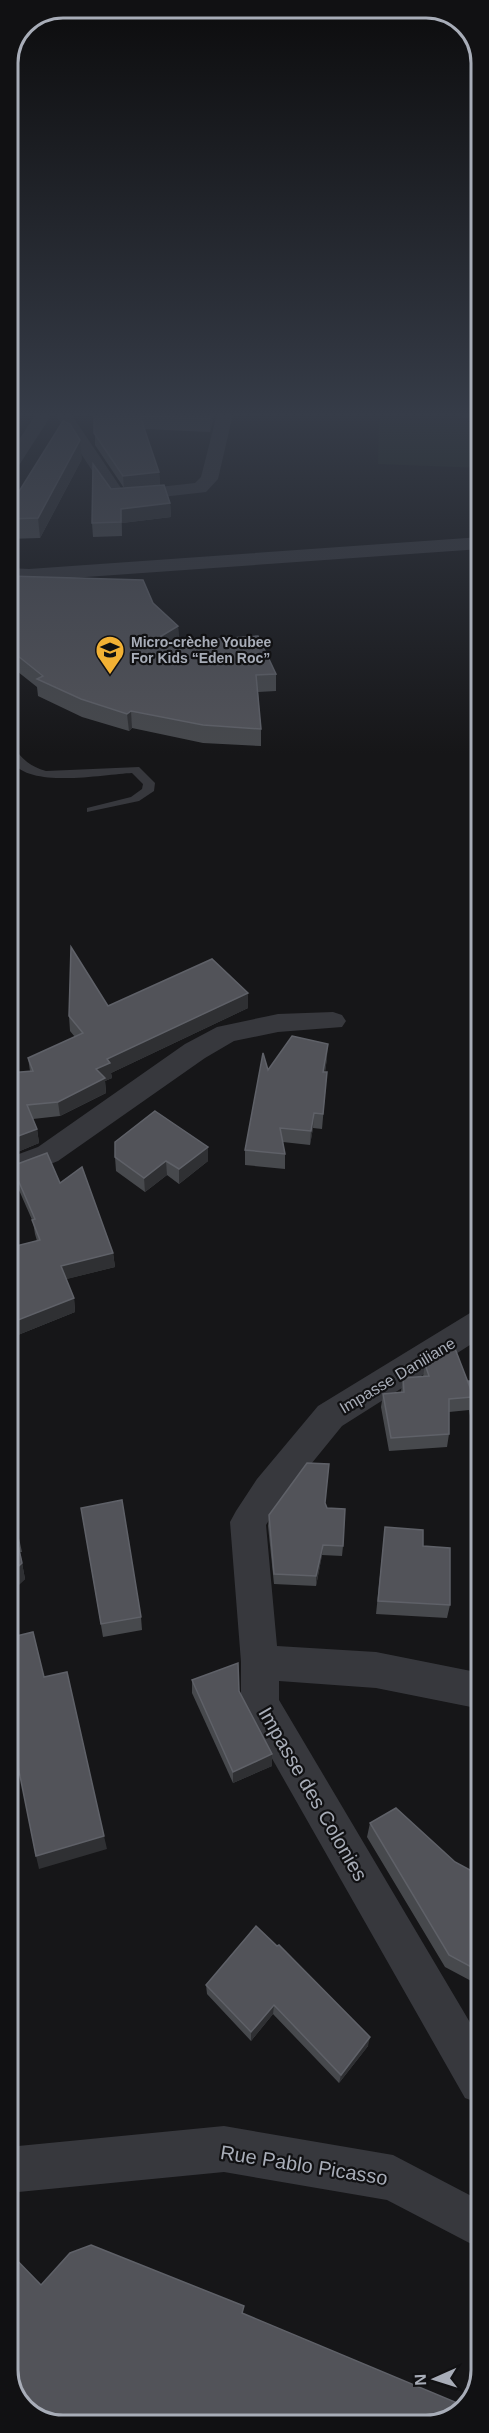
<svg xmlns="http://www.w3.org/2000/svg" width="489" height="2433" viewBox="0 0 489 2433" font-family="Arial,sans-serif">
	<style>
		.green { fill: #1e261f }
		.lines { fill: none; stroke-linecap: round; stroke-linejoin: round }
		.service { fill: #37383d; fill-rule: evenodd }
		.minor { fill: #37383d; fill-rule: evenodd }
		.wall { fill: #47494d }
		.shaded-wall { fill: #2f3033 }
		.building { fill: #525359; stroke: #5f6168; stroke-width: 1.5 }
		.labels { text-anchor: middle; stroke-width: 4.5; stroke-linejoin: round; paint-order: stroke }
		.far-poi-label { font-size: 14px; font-weight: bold; fill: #a8adb8; stroke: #111113; text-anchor: start }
		.street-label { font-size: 16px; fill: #a8adb8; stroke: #111113 }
		.near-street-label { font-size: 20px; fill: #a8adb8; stroke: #111113 }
		.rim { fill: none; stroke: #a8adb8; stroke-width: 3 }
	</style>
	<rect width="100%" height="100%" fill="#161618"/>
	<polygon class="green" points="379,419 481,422 481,468 378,464"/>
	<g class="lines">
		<path class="service" d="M 8,744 L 12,745 C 22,759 29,766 46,771 L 139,767 L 155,783 L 154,791 L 139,801 L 87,812 L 87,808 L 131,797 L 142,789 L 143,784 L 132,773 C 102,774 4,795 8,744 Z"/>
		<g class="minor">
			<polygon points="36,414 52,414 14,473 8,474 8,456"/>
			<polygon points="55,414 71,414 123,491 195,483 201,477 217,414 233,414 218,479 206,492 118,502 112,501"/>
			<polygon points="481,537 481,549 29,581 8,580 8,568 29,569"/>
			<polygon points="333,1012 342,1015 346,1021 342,1027 278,1032 234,1041 205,1058 58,1161 8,1181 8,1158 38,1147 185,1044 217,1027 278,1014"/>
			<polygon points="481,1309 481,1338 342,1426 281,1501 266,1525 277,1646 376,1652 481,1673 481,1709 376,1688 279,1681 279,1700 481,2041 481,2104 465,2098 241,1704 241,1662 230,1522 236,1511 257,1479 318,1406 470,1313"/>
			<polygon points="224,2126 393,2155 481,2201 481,2249 387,2200 224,2172 8,2193 8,2147"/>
		</g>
	</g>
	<g class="wall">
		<polygon points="8,414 22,414 21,416"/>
		<polygon points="95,414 214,414 210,432 144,429 159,472 160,485 141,487 170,503 171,517 122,523 122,536 93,537 92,523 111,489 124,488 95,445"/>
		<polygon points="457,414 481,414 464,418"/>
		<polygon points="82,459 40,538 8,539 8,519"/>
		<polygon points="8,576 153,603 178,626 179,642 276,674 276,691 258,692 261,729 261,746 203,743 132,728 129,731 82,717 38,696 37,687 8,664"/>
		<polygon points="108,1006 248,1008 111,1073 112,1078 105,1081 106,1093 60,1116 33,1119 37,1129 39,1143 8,1156 30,1071 28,1058 75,1037 70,1031 69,1016"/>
		<polygon points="327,1058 325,1072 327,1072 322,1129 313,1128 310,1145 283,1142 285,1154 285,1169 245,1165 245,1150 268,1070"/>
		<polygon points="115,1157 208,1161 179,1184 167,1175 145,1192 116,1171"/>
		<polygon points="12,1166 60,1183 113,1253 115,1267 66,1279 74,1298 75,1312 8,1339 8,1248 37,1241 35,1234 33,1222 15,1181"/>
		<polygon points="425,1364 469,1385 469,1381 481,1381 481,1444 475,1445 469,1410 449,1412 449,1434 447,1447 389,1451 381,1407 383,1394 401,1392 403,1378 423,1377"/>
		<polygon points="11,1501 22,1552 20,1552 25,1579 8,1595"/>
		<polygon points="325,1503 343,1546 342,1556 322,1555 316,1586 274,1584 268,1526 269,1515"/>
		<polygon points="81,1508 141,1617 142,1630 103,1637"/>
		<polygon points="385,1527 423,1546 450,1605 447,1618 376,1614"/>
		<polygon points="192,1680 272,1766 233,1783 192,1693"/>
		<polygon points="370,1823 455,1862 481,1876 481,1999 470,1993 475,1983 445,1967 367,1837"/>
		<polygon points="256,1926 368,2046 339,2083 273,2014 251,2041 207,1994 206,1985"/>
	</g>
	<g class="shaded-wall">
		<polygon points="211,414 214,414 210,432 210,419"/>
		<polygon points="465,414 481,414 464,418"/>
		<polygon points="80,440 82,459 40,538 38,518"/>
		<polygon points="159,472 160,485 124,489 123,476"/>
		<polygon points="170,503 171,517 122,523 122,536 121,509"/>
		<polygon points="178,626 179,643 148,644"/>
		<polygon points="131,711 132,728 129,731 127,714"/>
		<polygon points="248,993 248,1008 111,1073 112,1078 105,1081 106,1093 60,1116 58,1102 107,1059"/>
		<polygon points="328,1044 327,1058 323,1086 323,1072"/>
		<polygon points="314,1113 313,1128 310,1145 311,1131"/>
		<polygon points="37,1129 39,1143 8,1156 8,1140"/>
		<polygon points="208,1147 208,1161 179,1184 179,1169"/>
		<polygon points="166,1161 167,1175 145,1192 144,1178"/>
		<polygon points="113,1253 115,1267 63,1280 61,1266"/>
		<polygon points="74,1298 75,1312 8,1339 8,1324"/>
		<polygon points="323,1545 322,1555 316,1586 316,1576"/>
		<polygon points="20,1552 25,1579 8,1595 8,1576"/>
		<polygon points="272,1754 272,1766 233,1783 233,1772"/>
		<polygon points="104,1836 107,1849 39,1869 36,1856"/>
		<polygon points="274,2005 273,2014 251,2041 251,2032"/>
		<polygon points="370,2037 368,2046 339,2083 341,2075"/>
	</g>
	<g class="building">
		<polygon points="94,414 211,414 210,419 140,416 159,472 123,476 94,433"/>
		<polygon points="63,421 70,424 80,440 38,518 8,519 8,509"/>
		<polygon points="93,464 111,489 164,485 170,503 121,509 121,522 92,523"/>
		<polygon points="8,576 143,580 153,603 178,626 148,644 258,636 276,674 256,675 261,729 203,725 131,711 127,714 81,699 37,679 43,676 8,648"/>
		<polygon points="71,947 108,1006 212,959 248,993 107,1059 110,1063 96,1069 105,1078 58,1102 27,1105 37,1129 8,1140 8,1073 33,1071 28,1058 83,1033 69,1016"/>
		<polygon points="292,1036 328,1044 323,1072 327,1072 323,1114 314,1113 311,1131 280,1128 285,1154 245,1150 263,1053 268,1070"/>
		<polygon points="155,1111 208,1147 179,1169 166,1161 144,1178 115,1157 115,1142"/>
		<polygon points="47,1153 60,1183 82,1167 113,1253 61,1266 74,1298 8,1324 8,1248 40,1240 32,1220 35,1219 12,1166"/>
		<polygon points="454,1346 471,1390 469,1381 481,1381 481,1431 478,1432 472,1397 449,1399 449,1434 391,1438 383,1394 404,1392 403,1378 429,1376 425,1364"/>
		<polygon points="307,1463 329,1464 325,1503 327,1508 345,1509 343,1546 323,1545 316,1576 274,1574 269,1515"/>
		<polygon points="8,1486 18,1536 16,1536 22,1563 8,1576"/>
		<polygon points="122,1500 141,1617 101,1624 81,1508"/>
		<polygon points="385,1527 423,1530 423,1546 450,1548 450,1605 378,1601"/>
		<polygon points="33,1632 44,1677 67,1672 104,1836 36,1856 8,1716 8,1638"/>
		<polygon points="238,1663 239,1691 272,1754 233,1772 192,1680"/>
		<polygon points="396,1808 455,1862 481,1876 481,1985 475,1981 479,1971 449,1955 370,1823"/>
		<polygon points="256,1926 277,1946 279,1945 370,2037 341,2075 274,2005 251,2032 206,1985"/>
		<polygon points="91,2245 244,2306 242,2313 467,2407 433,2425 56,2425 24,2409 8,2377 8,2251 41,2285 70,2253"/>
	</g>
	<linearGradient id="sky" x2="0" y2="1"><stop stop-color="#0c0c0d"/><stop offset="0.55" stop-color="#363c48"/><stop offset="1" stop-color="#363c48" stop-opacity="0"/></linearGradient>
	<rect width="489" height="754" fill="url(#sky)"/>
	<defs>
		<g id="school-pin" transform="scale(1.5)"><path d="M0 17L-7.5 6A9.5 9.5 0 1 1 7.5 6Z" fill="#f2b134" stroke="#111113"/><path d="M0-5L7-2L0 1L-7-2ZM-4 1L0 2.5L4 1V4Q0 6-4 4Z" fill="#111"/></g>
	</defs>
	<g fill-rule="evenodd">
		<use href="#school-pin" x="110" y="650"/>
	</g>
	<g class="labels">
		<g class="far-poi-label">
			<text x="131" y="647">Micro-crèche Youbee<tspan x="131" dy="16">For Kids “Eden Roc”</tspan></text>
		</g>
		<g class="street-label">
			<text transform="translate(397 1375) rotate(-31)" y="6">Impasse Daniliane</text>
		</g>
		<g class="near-street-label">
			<text transform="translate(313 1794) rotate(60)" y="7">Impasse des Colonies</text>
			<text transform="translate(304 2165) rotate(9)" y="7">Rue Pablo Picasso</text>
		</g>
	</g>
	<path d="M0 0H489V2433H0ZM63 18H426A45 45 0 0 1 471 63V2370A45 45 0 0 1 426 2415H63A45 45 0 0 1 18 2370V63A45 45 0 0 1 63 18Z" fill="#111113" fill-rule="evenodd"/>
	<path class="rim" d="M63 18H426A45 45 0 0 1 471 63V2370A45 45 0 0 1 426 2415H63A45 45 0 0 1 18 2370V63A45 45 0 0 1 63 18Z"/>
	<g transform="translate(435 2379) rotate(267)" stroke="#111113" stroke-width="4.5" paint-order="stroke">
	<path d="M0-4.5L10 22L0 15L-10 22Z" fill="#a8adb8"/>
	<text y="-9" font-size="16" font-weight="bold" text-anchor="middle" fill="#a8adb8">N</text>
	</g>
</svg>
